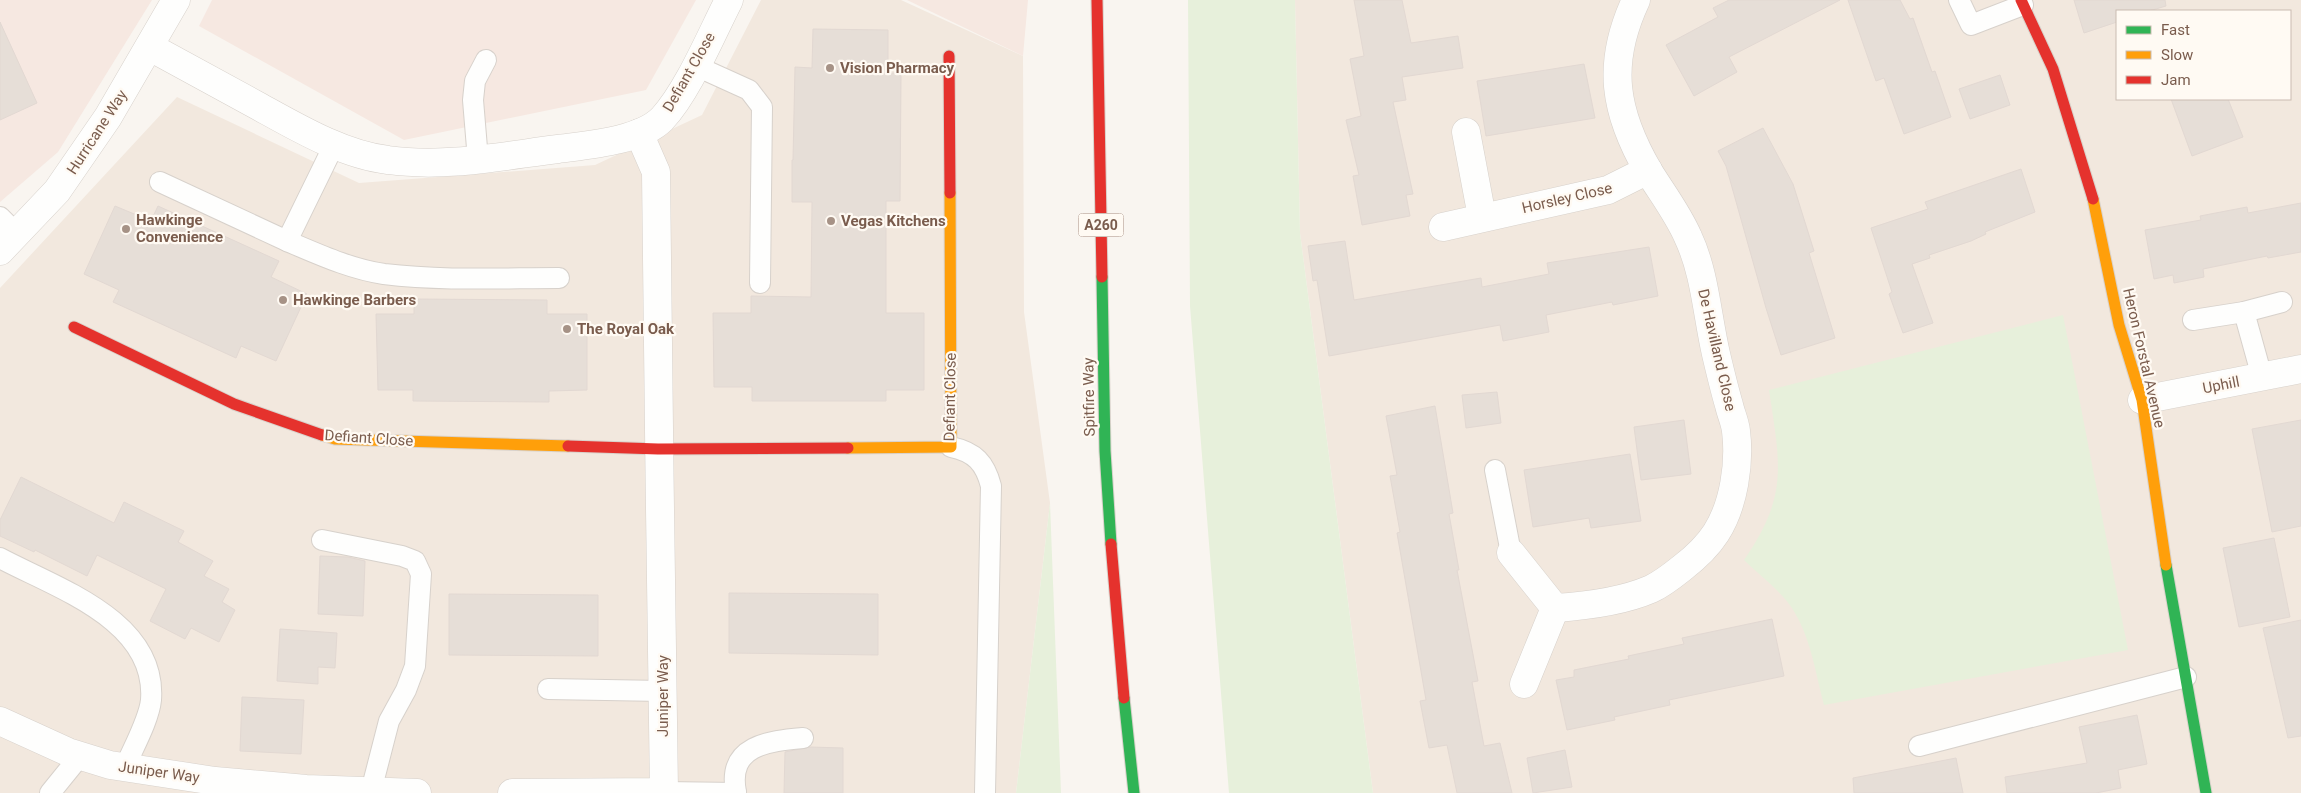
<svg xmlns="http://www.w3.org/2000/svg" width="2301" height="793" viewBox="0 0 2301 793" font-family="Roboto,sans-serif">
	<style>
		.residential { fill: #f2e8de; fill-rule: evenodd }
		.commercial { fill: #f6e8e1 }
		.green { fill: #e7f0db }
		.building { fill: #e6ded7; stroke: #e2d8d2 }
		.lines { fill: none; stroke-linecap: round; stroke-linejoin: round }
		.lane-casing { stroke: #d7d1cb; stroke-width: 22 }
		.street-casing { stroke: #d7d1cb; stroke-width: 29 }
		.fast-casing { stroke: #d9d2cb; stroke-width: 13 }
		.slow-casing { stroke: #d9d2cb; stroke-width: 13 }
		.jam-casing { stroke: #d9d2cb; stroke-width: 13 }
		.lane { stroke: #fefefd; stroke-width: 20 }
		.street { stroke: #fefefd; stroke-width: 28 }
		.fast { stroke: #30b455; stroke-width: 11 }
		.slow { stroke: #ff9f0a; stroke-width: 11 }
		.jam { stroke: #e5322d; stroke-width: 11 }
		.poi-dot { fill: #a69286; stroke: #fffaf3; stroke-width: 2 }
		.labels { text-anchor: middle; stroke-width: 4.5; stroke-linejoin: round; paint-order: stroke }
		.shield { fill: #fffaf3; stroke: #a28b7f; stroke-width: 1 }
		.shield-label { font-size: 14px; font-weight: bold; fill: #7a5c4d }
		.poi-label { font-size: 15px; font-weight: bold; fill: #7a5c4d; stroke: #fffaf3; text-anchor: start }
		.street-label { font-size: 15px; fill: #7a5c4d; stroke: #fffaf3 }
	</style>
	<rect width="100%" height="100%" fill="#f9f5f0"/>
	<g class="residential">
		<polygon points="761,0 901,0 1023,56 1024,312 1050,503 1016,793 0,793 0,288 177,97 359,183 595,165 702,115"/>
		<path d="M 1295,0 L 2301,0 L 2301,793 L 1373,793 L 1300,233 ZM 2117,11 L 2290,11 L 2290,99 L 2117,99 Z"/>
	</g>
	<g class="commercial">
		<polygon points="0,0 152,0 58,152 0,202"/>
		<polygon points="212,0 696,0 646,90 404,140 199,26"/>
		<polygon points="907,0 1028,0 1023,56"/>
	</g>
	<g class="green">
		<polygon points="1188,0 1295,0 1300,233 1373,793 1229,793 1190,306"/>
		<path d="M 2063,315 L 2128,650 L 1824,705 C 1816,675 1811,640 1795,613 C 1783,592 1760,576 1744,560 C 1789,495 1780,464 1769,390 Z"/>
		<polygon points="1050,503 1061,793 1016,793"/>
	</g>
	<g class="building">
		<polygon points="1354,0 1402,0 1411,43 1458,36 1463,68 1402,77 1406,100 1393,102 1413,194 1406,195 1410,216 1362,225 1353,176 1359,175 1346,120 1361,116 1350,59 1364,56"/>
		<polygon points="1729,0 1840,0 1729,57 1737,72 1694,96 1666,45 1718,17 1713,8"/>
		<polygon points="1848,0 1900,0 1910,19 1913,18 1932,72 1935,71 1951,117 1904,134 1884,78 1876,81"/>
		<polygon points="2074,0 2165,0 2166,6 2149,11 2117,11 2117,22 2084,33"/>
		<polygon points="0,22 37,103 0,120"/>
		<polygon points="813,29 888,30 888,73 901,73 900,201 886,201 886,313 924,313 924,390 886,390 886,401 752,401 752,387 714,387 713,313 751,313 751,296 811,297 812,202 792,202 792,160 793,160 795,67 812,68"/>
		<polygon points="1584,64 1595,118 1486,136 1477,81"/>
		<polygon points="2000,75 2010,105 1970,119 1959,89"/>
		<polygon points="2171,99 2228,99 2243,137 2192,156"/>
		<polygon points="1763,128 1793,184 1814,251 1809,253 1835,338 1781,355 1766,308 1726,166 1718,151"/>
		<polygon points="2021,169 2035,212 1985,232 1986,234 1971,241 1929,255 1930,258 1912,264 1933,323 1903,333 1889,294 1892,292 1871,228 1928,209 1925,202"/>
		<polygon points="2301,203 2301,252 2268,258 2267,256 2203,269 2204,277 2174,283 2173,275 2154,279 2145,230 2201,220 2200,216 2247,207 2248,213"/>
		<polygon points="115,206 151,221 158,206 279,261 271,277 307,294 276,361 241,346 236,358 113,302 119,290 84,274"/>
		<polygon points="1345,241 1354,300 1481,278 1482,287 1549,274 1547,263 1649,247 1658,296 1613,305 1612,302 1546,315 1549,332 1503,341 1500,325 1329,356 1317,280 1313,281 1308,246"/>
		<polygon points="414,299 547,300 547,314 587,314 587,390 549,391 549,402 413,401 413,390 378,390 376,314 414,314"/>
		<polygon points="1497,392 1501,423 1466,428 1462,395"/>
		<polygon points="1435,406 1453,513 1449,514 1459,570 1457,570 1478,681 1472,682 1484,746 1500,743 1512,793 1457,793 1447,745 1429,748 1420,701 1426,700 1397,533 1400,532 1390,476 1397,475 1386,416"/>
		<polygon points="1684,420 1691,474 1641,480 1634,427"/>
		<polygon points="2301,420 2301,526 2272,532 2252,429"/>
		<polygon points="1630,454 1641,521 1591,528 1589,518 1533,527 1524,470"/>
		<polygon points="21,477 114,523 124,502 184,531 178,542 213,561 204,576 229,589 222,602 235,610 219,642 191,628 185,639 150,621 166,589 97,555 87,576 35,550 34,552 0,536 0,520"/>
		<polygon points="2274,538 2290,617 2239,627 2223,548"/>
		<polygon points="320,556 348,557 365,561 363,616 318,614"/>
		<polygon points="729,593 878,594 878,655 729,653"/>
		<polygon points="449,594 598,595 598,656 449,655"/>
		<polygon points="1772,619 1784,676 1669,700 1670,705 1614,717 1615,720 1567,730 1556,680 1574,677 1574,670 1629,659 1628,656 1684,644 1682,638"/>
		<polygon points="2301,620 2301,736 2288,738 2263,628"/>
		<polygon points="280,629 337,633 335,668 318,667 318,684 277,681"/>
		<polygon points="242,697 304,700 301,754 240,751"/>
		<polygon points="2137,715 2147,764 2118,770 2121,788 2096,793 2007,793 2005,777 2087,763 2079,727"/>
		<polygon points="810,747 843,748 843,793 784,793 785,752"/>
		<polygon points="1565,750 1572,787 1533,793 1527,758"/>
		<polygon points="1956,758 1963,793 1854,793 1853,778"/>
	</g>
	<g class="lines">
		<g class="lane-casing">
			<g id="lane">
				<polyline points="1959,0 1971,25 2023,5"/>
				<polyline points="696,66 749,90 762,107 760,283"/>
				<polyline points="478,160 473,100 475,81 486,60"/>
				<polyline points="160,182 287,241 334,145"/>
				<polyline points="0,217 17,234"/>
				<path d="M 287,241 C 318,254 350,269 384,274 C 442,281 502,278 559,278"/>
				<polyline points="2244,312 2262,377"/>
				<polyline points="2193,320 2244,312 2282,302"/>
				<path d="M 951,447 C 975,452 985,463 991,486 L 985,793"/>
				<polyline points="1495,470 1511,553"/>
				<polyline points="322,540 402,556 415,561 421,574 415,666 406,690 389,721 371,791"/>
				<path d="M 0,558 C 56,588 157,620 151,700 C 149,720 133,748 125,767"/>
				<polyline points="548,689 663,691"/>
				<polyline points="1919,746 2186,677"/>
				<polyline points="664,792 736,793"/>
				<path d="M 736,792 C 727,745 769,741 803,738"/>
				<polyline points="50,793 80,756"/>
			</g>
		</g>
		<g class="street-casing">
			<g id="street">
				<path d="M 150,47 C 186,67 223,87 260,107 C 298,128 344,155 388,160 C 445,168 502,156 558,149 C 588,145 640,141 662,119 C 688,91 711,35 729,0"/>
				<polyline points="1466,132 1482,217"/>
				<polyline points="1443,227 1608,190 1648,170"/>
				<polyline points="0,251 57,191 108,117 176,0"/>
				<polyline points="2142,400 2301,369"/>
				<polyline points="1511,553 1555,608 1524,684"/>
				<path d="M 1555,608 C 1586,606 1621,602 1651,589 C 1662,584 1672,576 1682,568 C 1695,558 1707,547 1716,533 C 1734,505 1740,463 1736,431 C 1735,422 1731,414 1729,405 C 1724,388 1720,371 1716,354 C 1707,315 1705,273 1688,237 C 1678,214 1662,193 1649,172 C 1614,112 1606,64 1636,0"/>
				<polyline points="0,721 68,752 110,765 215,781 306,789 417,793"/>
				<path d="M 512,793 L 664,792 C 662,585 657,379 656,172 L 639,133"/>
			</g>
		</g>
		<g class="fast-casing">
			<g id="fast">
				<polyline points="1102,277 1105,451 1111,544"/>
				<polyline points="2166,565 2206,793"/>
				<polyline points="1124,698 1134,793"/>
			</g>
		</g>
		<g class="slow-casing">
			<g id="slow">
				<polyline points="2093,199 2119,325 2142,400 2166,565"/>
				<polyline points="322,435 335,439 568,446"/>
				<polyline points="848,448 951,447 950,193"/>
			</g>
		</g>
		<g class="jam-casing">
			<g id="jam">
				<polyline points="1097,0 1102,277"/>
				<polyline points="2021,0 2053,69 2093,199"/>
				<polyline points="949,56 950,193"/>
				<polyline points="74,327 234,404 322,435"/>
				<polyline points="568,446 658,449 848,448"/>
				<polyline points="1111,544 1124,698"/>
			</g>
		</g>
		<use href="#lane" class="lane"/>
		<use href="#street" class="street"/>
		<use href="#fast" class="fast"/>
		<use href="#slow" class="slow"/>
		<use href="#jam" class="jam"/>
	</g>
	<g class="poi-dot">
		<circle cx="830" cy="68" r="5"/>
		<circle cx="831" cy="221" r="5"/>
		<circle cx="126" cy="229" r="5"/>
		<circle cx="283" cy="300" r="5"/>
		<circle cx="567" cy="329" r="5"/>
	</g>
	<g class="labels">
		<rect class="shield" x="1078.5" y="213.5" width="45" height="23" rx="4"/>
		<g class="shield-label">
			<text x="1101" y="230">A260</text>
		</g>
		<g class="poi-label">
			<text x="840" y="73">Vision Pharmacy</text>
			<text x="136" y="225">Hawkinge<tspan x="136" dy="17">Convenience</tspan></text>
			<text x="841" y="226">Vegas Kitchens</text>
			<text x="293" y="305">Hawkinge Barbers</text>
			<text x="577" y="334">The Royal Oak</text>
		</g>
		<g class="street-label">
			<text transform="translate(689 72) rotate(-60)" y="5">Defiant Close</text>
			<text transform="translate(97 132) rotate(-57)" y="5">Hurricane Way</text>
			<text transform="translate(1567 198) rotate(-13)" y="5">Horsley Close</text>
			<text transform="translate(1717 350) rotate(77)" y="5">De Havilland Close</text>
			<text transform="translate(2144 358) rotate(77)" y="5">Heron Forstal Avenue</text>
			<text transform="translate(2221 385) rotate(-11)" y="5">Uphill</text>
			<text transform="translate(950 397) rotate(-89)" y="5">Defiant Close</text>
			<text transform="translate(1089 397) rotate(-91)" y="5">Spitfire Way</text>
			<text transform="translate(369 438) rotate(4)" y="5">Defiant Close</text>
			<text transform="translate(663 696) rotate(-90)" y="5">Juniper Way</text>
			<text transform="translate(159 772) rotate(8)" y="5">Juniper Way</text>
		</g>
	</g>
	<rect x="2116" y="10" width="175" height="90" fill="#fffaf3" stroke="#cabbb1"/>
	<rect x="2126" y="26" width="25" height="8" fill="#30b455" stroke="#cabbb1"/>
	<text x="2161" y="35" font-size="15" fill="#7a5c4d">Fast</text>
	<rect x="2126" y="51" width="25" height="8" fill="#ff9f0a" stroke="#cabbb1"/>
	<text x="2161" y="60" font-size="15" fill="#7a5c4d">Slow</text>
	<rect x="2126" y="76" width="25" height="8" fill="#e5322d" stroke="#cabbb1"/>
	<text x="2161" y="85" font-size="15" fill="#7a5c4d">Jam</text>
</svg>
